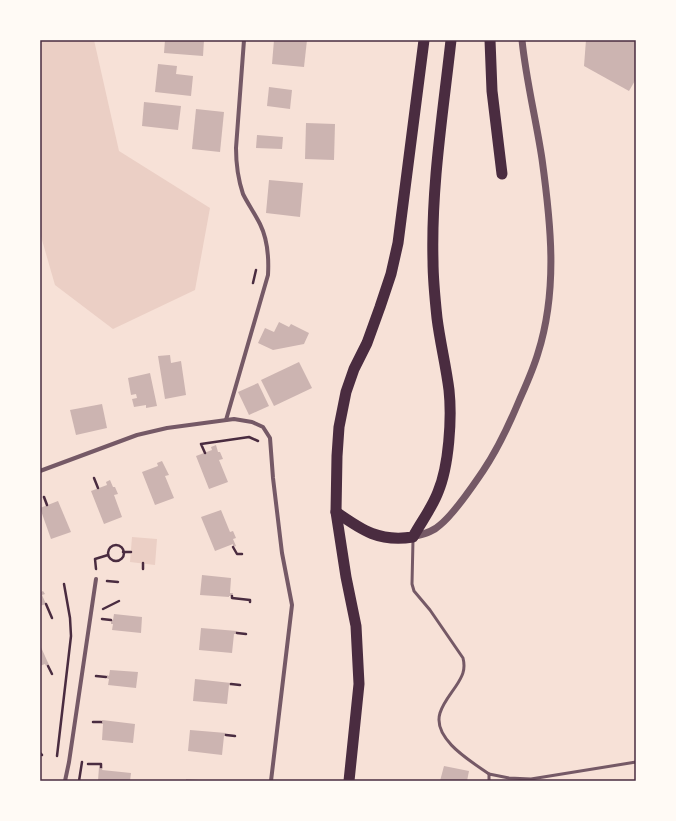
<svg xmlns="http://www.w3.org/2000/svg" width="676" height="821" viewBox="0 0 676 821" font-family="'Fira Sans',sans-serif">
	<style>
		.green { fill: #ebcfc5 }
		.building { fill: #ccb4b1 }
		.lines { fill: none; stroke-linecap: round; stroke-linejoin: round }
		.path { stroke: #4a2c40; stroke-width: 2.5 }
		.service { stroke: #755966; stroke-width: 3 }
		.minor { stroke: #755966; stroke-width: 4 }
		.tertiary { stroke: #755966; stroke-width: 7 }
		.trunk { stroke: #4a2c40; stroke-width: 11 }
		.neatline { fill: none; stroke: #4a2c40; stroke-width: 1.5 }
	</style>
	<rect width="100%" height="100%" fill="#f7e1d7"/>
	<g class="green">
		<polygon points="40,40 94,40 119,151 210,208 195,290 113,329 55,285 40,233"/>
		<polygon points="132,537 157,539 155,565 130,562"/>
	</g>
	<g class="building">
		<polygon points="165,40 204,40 203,56 164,53"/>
		<polygon points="274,40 307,40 304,67 272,64"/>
		<polygon points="586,40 636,40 636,79 629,91 584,66"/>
		<polygon points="158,64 177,66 176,74 193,76 191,96 155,92"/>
		<polygon points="269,87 292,90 290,109 267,106"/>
		<polygon points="144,102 181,106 178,130 142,126"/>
		<polygon points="196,109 224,112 220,152 192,149"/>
		<polygon points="306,123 335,124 334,160 305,159"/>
		<polygon points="257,135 283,137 282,149 256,148"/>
		<polygon points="269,180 303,183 300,217 266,213"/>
		<polygon points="279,322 289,327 291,324 309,333 304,344 273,350 258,343 265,328 274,332"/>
		<polygon points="170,355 171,363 181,361 186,395 165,399 158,356"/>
		<polygon points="299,362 312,388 274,406 261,380"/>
		<polygon points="150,373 157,406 146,408 146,405 134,407 132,399 137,398 136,394 131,395 128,378"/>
		<polygon points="258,383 269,406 249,415 238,392"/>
		<polygon points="102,404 107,428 76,435 70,410"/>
		<polygon points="216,445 218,452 220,452 223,459 219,460 228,482 209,489 196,456 212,450 211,447"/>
		<polygon points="162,461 169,475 165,476 174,498 155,505 142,472 158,466 157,463"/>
		<polygon points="110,480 113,487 115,487 118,494 114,495 122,517 104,524 91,491 107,485 106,482"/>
		<polygon points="58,501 71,532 51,539 40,508"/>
		<polygon points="221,510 230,532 233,531 236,538 233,539 236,546 233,547 233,544 215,551 201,517"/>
		<polygon points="202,575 231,578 230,593 233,593 232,596 229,596 229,597 200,595"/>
		<polygon points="40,589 41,592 43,591 45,594 42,595 46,604 40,606"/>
		<polygon points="114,614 142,617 141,633 112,630 113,624 111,624 111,620 113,620"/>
		<polygon points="201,628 237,631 237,634 234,634 232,653 199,650"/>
		<polygon points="40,645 49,665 46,666 45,664 40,666"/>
		<polygon points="110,670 138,672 136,688 108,685 109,679 106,678 106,677 107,675 109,676"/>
		<polygon points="195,679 231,683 231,686 229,685 227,704 193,701"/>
		<polygon points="102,720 135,724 133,743 102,740 103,724 101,724"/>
		<polygon points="190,730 226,733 226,736 224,736 222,755 188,751"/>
		<polygon points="444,766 469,771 467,781 440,781"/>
		<polygon points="99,767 103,767 102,770 131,773 130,781 98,781"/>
		<polygon points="186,779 199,780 199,781 186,781"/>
	</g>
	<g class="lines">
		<g class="path">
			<polyline points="253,283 256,270"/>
			<polyline points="205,453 201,444 249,437 258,441"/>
			<polyline points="94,478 98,488"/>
			<polyline points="44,497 47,505"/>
			<circle cx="116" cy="553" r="8"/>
			<polyline points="233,547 237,554 242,554"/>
			<polyline points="123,552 131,552"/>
			<polyline points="96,569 95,559 108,555"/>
			<polyline points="143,569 143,563"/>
			<polyline points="107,581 118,582"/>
			<polyline points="232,596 232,598 250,600 250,602"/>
			<polyline points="46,604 52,618"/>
			<polyline points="103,609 119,601"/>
			<polyline points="102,619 111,620"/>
			<polyline points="237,633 246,634"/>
			<polyline points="48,666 52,674"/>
			<polyline points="96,676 106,677"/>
			<polyline points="231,684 240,685"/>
			<polyline points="93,722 101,722"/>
			<polyline points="226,735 235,736"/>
			<polyline points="40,753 42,755"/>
			<polyline points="57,756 71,636 70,618 64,584"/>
			<polyline points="88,764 101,764 101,767"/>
			<polyline points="79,781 82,762"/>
		</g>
		<g class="service">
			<path d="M 413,540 L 412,584 L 414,591 L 430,610 L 463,658 C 466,670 462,677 456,686 C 450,695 443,703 440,713 C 432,739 472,762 489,774"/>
			<polyline points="489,781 489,774 509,778 531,779 636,762"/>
		</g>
		<g class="minor">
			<path d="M 226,420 L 268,275 C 269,257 268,240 260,224 C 255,214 248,204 243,194 C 238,179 236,164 236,148 L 244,40"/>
			<polyline points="40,471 137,435 167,428 234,419 252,422 263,427 270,438 273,478 282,553 292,605 271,781"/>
			<polyline points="65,781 69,762 96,579"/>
		</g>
		<path class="tertiary" d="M 413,537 C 423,534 433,532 440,525 C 455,513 472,487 483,471 C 498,449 509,425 519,401 C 526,385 533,370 538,353 C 558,290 551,224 542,159 C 536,119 526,80 522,40"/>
		<g class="trunk">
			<polyline points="490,40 492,91 502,174"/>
			<path d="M 336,512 C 363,531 379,542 413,537 C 421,522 432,508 438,492 C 449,466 452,418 449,390 C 446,366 440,342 437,318 C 435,299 433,280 433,261 C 431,187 443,113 451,40"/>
			<polyline points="349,781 359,684 356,626 346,577 336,512 337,456 339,427 346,392 354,369 367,343 380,307 391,274 398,243 424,40"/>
		</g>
	</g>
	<rect width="676" height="821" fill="none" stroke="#fffaf5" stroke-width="82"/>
	<rect x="41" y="41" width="594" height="739" class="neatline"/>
</svg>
